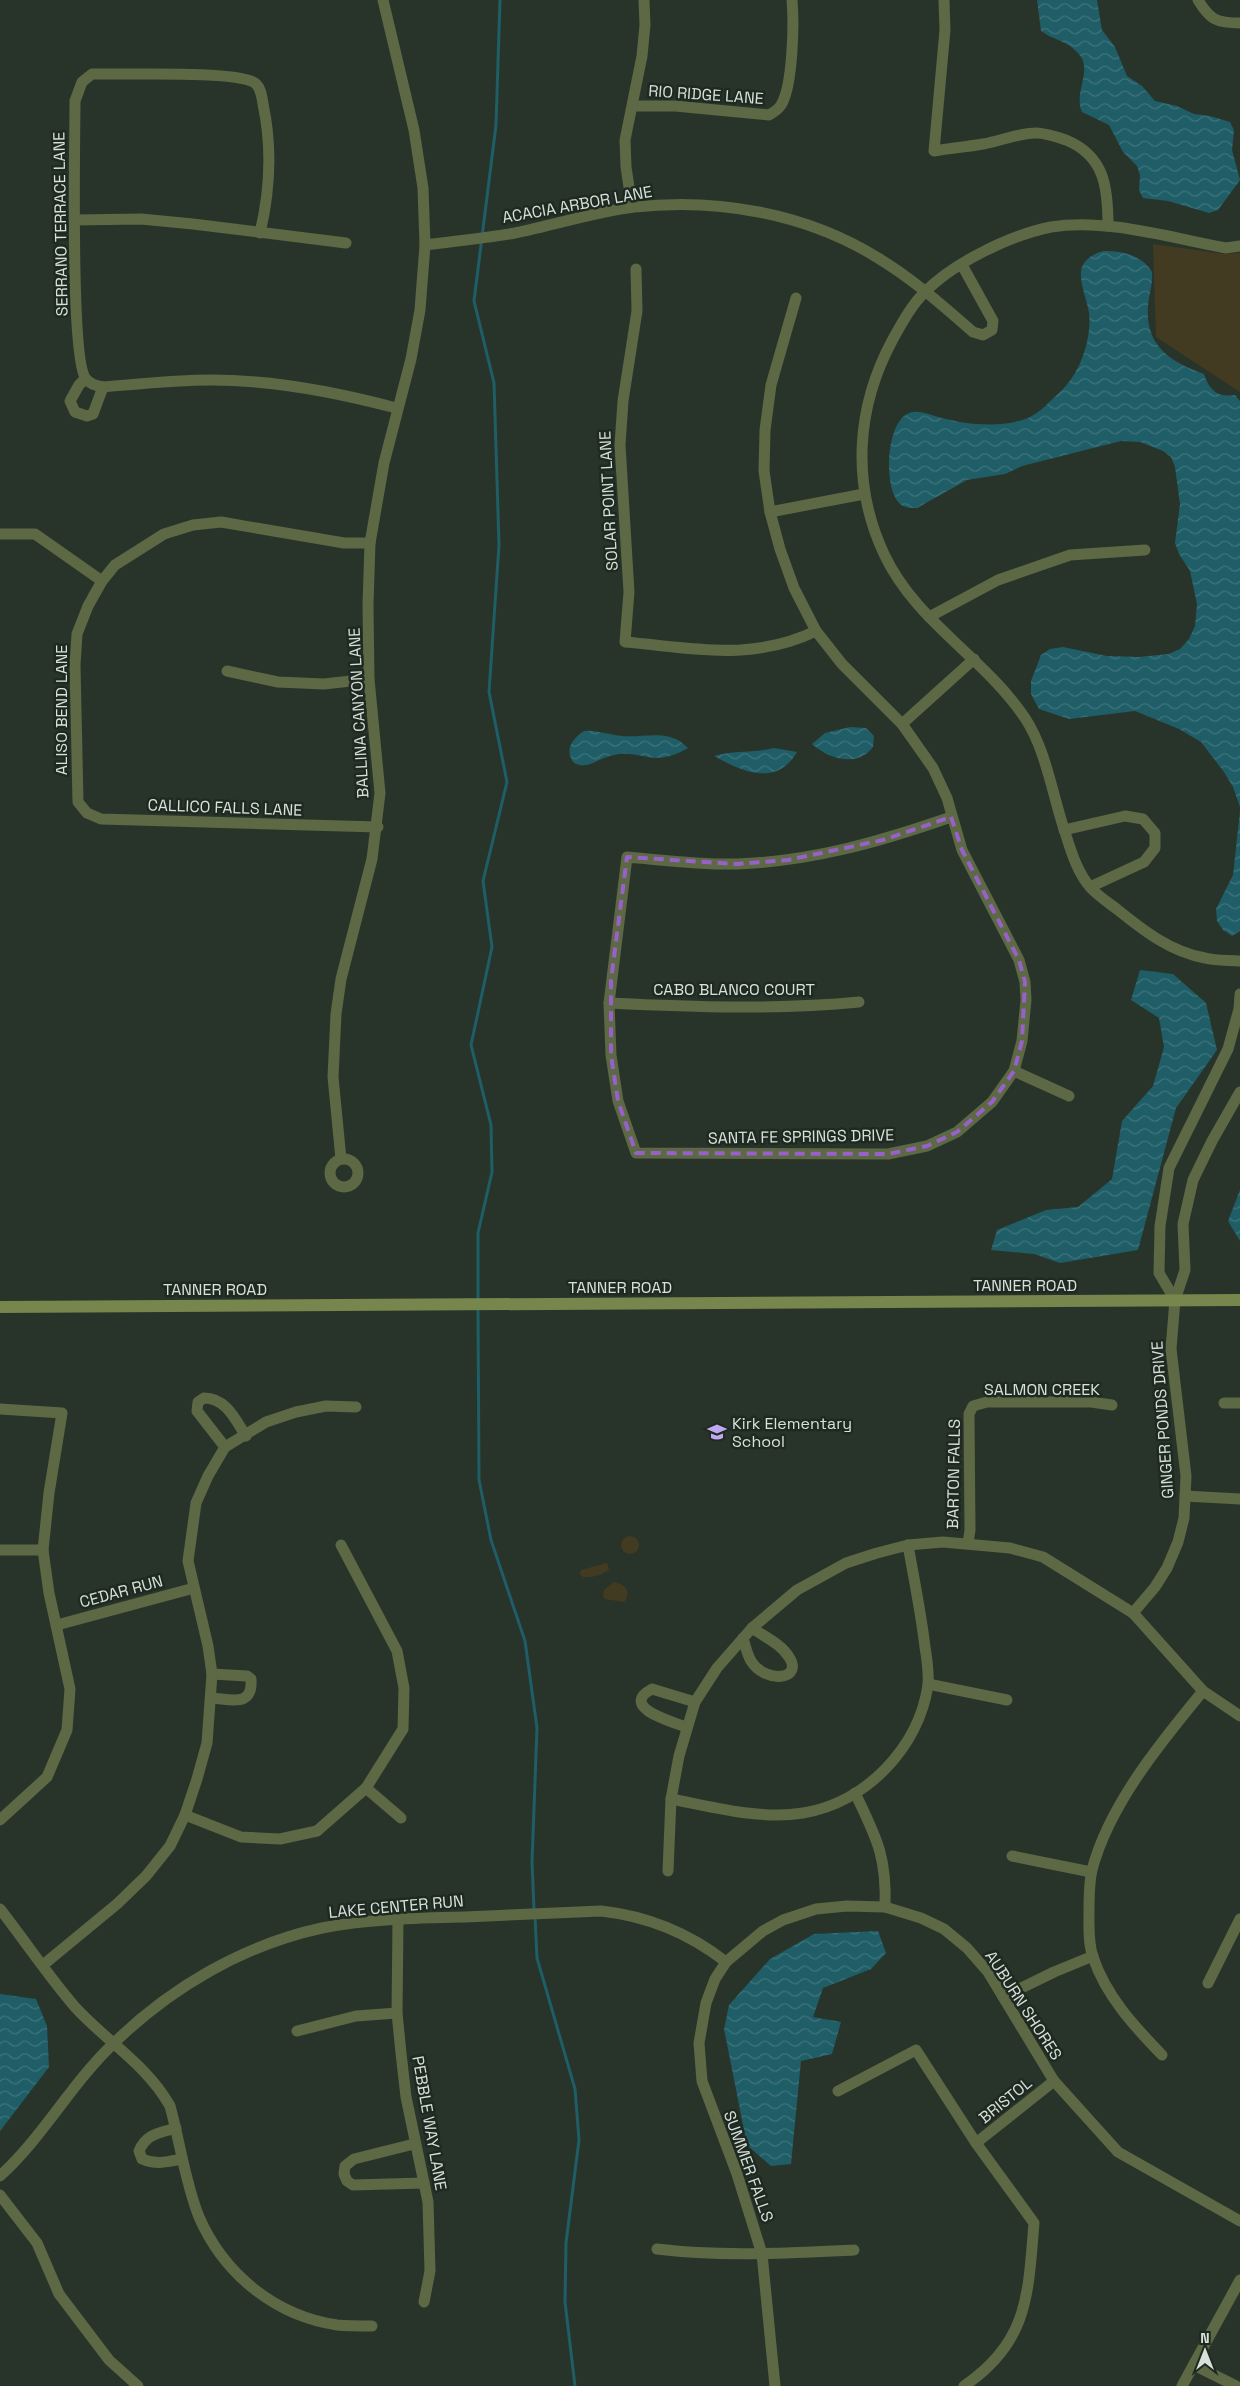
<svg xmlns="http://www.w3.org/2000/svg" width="1240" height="2386" viewBox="0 0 1240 2386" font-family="'Space Grotesk',sans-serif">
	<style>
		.green { fill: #433b21 }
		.water { fill: url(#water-waves) }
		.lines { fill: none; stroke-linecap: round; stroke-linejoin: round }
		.stream { stroke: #1f5d67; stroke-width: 3 }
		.minor { stroke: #5d6844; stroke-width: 11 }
		.secondary { stroke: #76864c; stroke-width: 12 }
		.marked { fill: none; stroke: #9762c7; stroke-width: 4; stroke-dasharray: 10 6; stroke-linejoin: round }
		.labels { text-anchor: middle; stroke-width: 5; stroke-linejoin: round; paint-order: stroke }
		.street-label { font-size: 16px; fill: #d8e0da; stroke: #1e2a21 }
		.poi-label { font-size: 16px; fill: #d8e0da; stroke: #1e2a21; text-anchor: start }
	</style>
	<defs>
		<pattern id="water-waves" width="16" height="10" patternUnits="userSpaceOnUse" patternTransform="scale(1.25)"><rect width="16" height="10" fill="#1f5d67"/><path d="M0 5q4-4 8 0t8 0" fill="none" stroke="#3f747c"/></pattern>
	</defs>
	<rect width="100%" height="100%" fill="#28342a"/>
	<g class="green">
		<polygon points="1153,244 1224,254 1240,253 1240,392 1156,337"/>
		<circle cx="630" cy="1545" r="9"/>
		<path d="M 607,1563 L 609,1570 C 601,1575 592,1578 583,1577 L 580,1574 L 581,1570 Z"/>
		<path d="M 614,1582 C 625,1584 632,1592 624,1602 L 605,1599 L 603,1596 L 604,1590 Z"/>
	</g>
	<g class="water">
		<path d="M 1037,0 L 1097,0 L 1102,30 L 1115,47 L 1127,76 L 1142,86 L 1155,101 L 1177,106 L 1194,114 L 1210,116 L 1230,122 L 1234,130 L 1232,150 L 1240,180 L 1218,210 L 1209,213 L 1168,201 L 1143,198 L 1139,190 L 1140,175 L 1137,166 L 1123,152 L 1109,125 L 1082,112 C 1073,92 1094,70 1078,53 C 1066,40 1053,40 1041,31 Z"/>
		<path d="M 1104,251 C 1122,251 1142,255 1152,272 C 1153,284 1149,294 1148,306 C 1145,346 1170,362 1204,374 C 1209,390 1218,398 1235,395 L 1240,401 L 1240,807 L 1233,787 L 1224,772 L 1201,742 L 1179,729 L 1135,711 L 1069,719 L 1039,709 L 1031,694 L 1031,681 L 1041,655 L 1050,649 L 1063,647 L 1107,656 L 1139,657 L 1169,654 L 1180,649 L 1189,639 L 1195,626 L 1197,604 L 1190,571 L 1179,554 L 1175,543 L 1180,504 L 1175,467 L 1171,457 L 1163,451 L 1140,442 L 1121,441 L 1022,466 L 1005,474 L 967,480 L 917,508 C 910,508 904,508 899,503 C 883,487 886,422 909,413 C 919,409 932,416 942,418 C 967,425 1004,428 1028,418 C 1041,412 1050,401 1060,392 C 1080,374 1092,339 1089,313 C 1087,300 1080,285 1081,272 C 1082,260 1094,253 1104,251 Z"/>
		<path d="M 850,727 L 866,728 L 874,736 L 873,747 C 857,768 829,759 812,744 L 825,733 Z"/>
		<path d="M 584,731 C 597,730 609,735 622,736 C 646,738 669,728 688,748 C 651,770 641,747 610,756 C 597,759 588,770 574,763 C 564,750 572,739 584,731 Z"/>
		<path d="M 774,748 L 797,752 C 777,787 742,772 714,756 C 734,750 754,753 774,748 Z"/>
		<polygon points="1240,811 1240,931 1232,936 1223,930 1217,921 1216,909 1233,875"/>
		<polygon points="1140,970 1173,974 1206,1003 1217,1050 1176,1108 1138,1250 1060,1263 1034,1254 991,1250 997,1230 1046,1210 1078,1207 1112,1179 1122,1121 1153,1086 1164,1047 1159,1018 1131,1000"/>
		<polygon points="1240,1190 1240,1241 1228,1221"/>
		<polygon points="878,1931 886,1953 871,1969 823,1988 813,2017 841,2022 832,2054 801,2061 791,2164 771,2166 747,2145 724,2029 729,2005 770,1959 814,1934"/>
		<polygon points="0,1994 36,1999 47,2026 49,2067 0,2131"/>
	</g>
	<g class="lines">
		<g class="stream">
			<polyline points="478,1301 478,1233 492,1172 491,1125 471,1045 492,947 483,881 507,782 489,692 499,545 494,383 474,301 496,125 500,0"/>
			<polyline points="478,1307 479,1480 491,1540 525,1641 537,1728 532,1862 534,1910"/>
			<polyline points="535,1917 537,1958 575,2089 579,2140 566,2243 565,2302 575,2386"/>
		</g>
		<g class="minor">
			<path d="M 944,0 L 945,30 L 934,151 C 950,148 967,147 983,144 C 1001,141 1018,133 1036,133 C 1046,133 1057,137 1066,140 C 1105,156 1108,188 1108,226"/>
			<path d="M 1198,0 C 1210,20 1217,23 1240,23"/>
			<path d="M 633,106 L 675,106 L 769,115 C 774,112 778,110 781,105 C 793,86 794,23 792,0"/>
			<polyline points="632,207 626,167 625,140 642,56 645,25 644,0"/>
			<polyline points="75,220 141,219 193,224 346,243"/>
			<path d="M 260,233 C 270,191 272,146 263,104 C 262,97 261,88 255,83 C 238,70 120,75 92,74 L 82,82 L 75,101 C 75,140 70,360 86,379 C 90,384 97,386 103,387 C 139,384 175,380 211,380 C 273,380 336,392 396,408"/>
			<path d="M 425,245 C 455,241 486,238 515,233 C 555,225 594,212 634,207 C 717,198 806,213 878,258 C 913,279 943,306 973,332 L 983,335 L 992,330 L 993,321 L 962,265"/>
			<path d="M 1240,246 L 1226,248 C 1171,238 1106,218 1051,227 C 1011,235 955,262 926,291 C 912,304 902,323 893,339 C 856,407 851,483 884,554 C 915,621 985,658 1025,718 C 1046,750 1052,793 1064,829 C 1070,848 1077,873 1091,888 C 1098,896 1109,903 1118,910 C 1144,931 1171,952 1205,958 C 1216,961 1229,960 1240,961"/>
			<path d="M 636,269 L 637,311 L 623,401 L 620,445 L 629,592 L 625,642 C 694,648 751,662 816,631"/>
			<path d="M 796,298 L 771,385 L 765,430 L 764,471 L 770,512 L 780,549 L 794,588 L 816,631 L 842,664 L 902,724 L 933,768 L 947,798 L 962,850 L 1019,960 L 1025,982 L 1026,1000 L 1022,1041 L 1014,1071 L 992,1102 L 957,1132 L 927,1146 L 888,1154 L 636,1153 L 618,1101 L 611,1055 L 609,1003 L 627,857 C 663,860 700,865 737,864 C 813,861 879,842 951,817"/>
			<polyline points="85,379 79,385 70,401 75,412 87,416 93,414 103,387"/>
			<polyline points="770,512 864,494"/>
			<polyline points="0,534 35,534 102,581"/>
			<polyline points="370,543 344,543 221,522 193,525 164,534 115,565 102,581 88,606 77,634 75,665 78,802 87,813 101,819 378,827"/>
			<polyline points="929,617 998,580 1070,555 1145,550"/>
			<polyline points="227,671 278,682 324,684 369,679"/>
			<polyline points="902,724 974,659"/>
			<polyline points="1064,830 1125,816 1143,819 1155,833 1155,848 1144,862 1090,887"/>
			<path d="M 609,1003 C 693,1007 775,1010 859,1002"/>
			<polyline points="1014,1071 1069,1096"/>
			<circle cx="344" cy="1173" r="14"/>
			<polyline points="341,1159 333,1077 336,1014 341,979 372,859 380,793 369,679 368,605 370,543 384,463 411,359 420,310 425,245 423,188 414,130 383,0"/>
			<polyline points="1175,1300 1159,1273 1160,1226 1169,1168 1228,1049 1239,1009 1240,994"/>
			<polyline points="1224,1403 1240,1403"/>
			<polyline points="0,1409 62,1413 49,1493 43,1550 49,1593 70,1689 67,1730 47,1777 0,1820"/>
			<path d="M 225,1447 L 197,1411 L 198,1402 L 204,1398 C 226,1398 235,1419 246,1436"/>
			<polyline points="1185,1496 1240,1499"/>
			<polyline points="968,1543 970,1530 969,1414 973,1406 987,1402 1091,1402 1112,1405"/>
			<polyline points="0,1550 43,1550"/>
			<polyline points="1133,1613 1155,1587 1167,1568 1178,1542 1184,1518 1186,1476 1171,1349 1175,1300 1185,1270 1183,1224 1193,1180 1212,1141 1240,1092"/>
			<polyline points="57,1625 194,1588"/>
			<path d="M 743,1638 C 745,1645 747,1654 751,1661 C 765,1684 804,1680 789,1657 C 781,1644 765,1637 752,1628"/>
			<polyline points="928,1684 1007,1700"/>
			<path d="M 211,1698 C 231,1699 253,1708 251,1679 L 247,1676 L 212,1674"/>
			<path d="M 686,1727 C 673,1722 618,1707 652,1689 L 695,1702"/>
			<polyline points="366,1788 401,1818"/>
			<path d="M 855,1793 C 876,1837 887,1856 885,1907"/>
			<path d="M 671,1799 C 714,1807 760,1820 803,1813 C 866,1803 919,1747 928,1685 C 929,1673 927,1659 925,1647 C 921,1613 914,1579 908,1545"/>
			<polyline points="185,1815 241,1837 280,1839 317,1831 366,1788 403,1729 404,1688 397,1651 341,1545"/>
			<polyline points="1012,1856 1091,1872"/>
			<polyline points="668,1871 671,1799 679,1756 695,1702 717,1668 752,1628 797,1590 846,1563 877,1553 908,1545 943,1542 1010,1548 1043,1557 1133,1613 1203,1691 1240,1716"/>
			<path d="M 0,1909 C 25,1941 48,1976 75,2007 C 106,2041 147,2065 170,2106 C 180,2142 185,2182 199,2217 C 224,2274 275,2316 337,2325 C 348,2326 360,2326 372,2326"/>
			<polyline points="398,1919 397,2013 401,2053 406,2097 428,2202 430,2271 424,2302"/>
			<polyline points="43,1965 117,1904 146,1876 170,1846 185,1815 197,1779 207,1743 212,1674 208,1646 188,1561 196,1503 208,1476 225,1447 266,1422 296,1412 326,1406 356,1407"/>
			<polyline points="1208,1983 1240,1919"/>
			<polyline points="1003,1997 1054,1972 1093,1956"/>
			<polyline points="297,2031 356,2016 397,2013"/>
			<path d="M 1162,2055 C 1134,2026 1106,1996 1093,1957 C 1088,1943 1089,1926 1089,1911 C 1089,1898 1089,1883 1092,1870 C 1109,1805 1161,1742 1203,1691"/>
			<path d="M 838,2091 L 916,2050 L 976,2143 L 1034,2223 C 1028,2294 1029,2342 964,2386"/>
			<path d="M 176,2128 C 159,2133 146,2134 139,2151 L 142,2159 C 156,2165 167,2162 182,2159"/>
			<polyline points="976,2143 1054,2081"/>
			<polyline points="414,2144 354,2159 345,2166 344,2174 347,2181 353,2185 424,2183"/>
			<path d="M 0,2176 C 43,2137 71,2084 113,2044 C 170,1988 243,1945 322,1928 C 368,1919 417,1918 465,1917 C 510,1915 555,1913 601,1911 C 647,1916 689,1933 726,1962"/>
			<polyline points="0,2195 37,2243 59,2294 109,2360 138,2386"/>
			<path d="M 657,2249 C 722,2257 788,2253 854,2250"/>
			<polyline points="1194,2365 1236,2386"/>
			<polyline points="775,2386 762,2254 737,2174 702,2081 699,2043 706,2003 715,1979 726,1962 763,1931 783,1920 816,1909 847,1906 885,1907 921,1918 944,1929 967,1948 988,1972 1054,2081 1118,2152 1240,2221"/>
			<polyline points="1182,2386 1240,2280"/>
		</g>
		<polyline class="secondary" points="0,1307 1240,1300"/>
	</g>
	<path class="marked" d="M 951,817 L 962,850 L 1019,960 L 1025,982 L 1022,1041 L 1014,1071 L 992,1102 L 957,1132 L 927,1146 L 888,1154 L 636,1153 L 618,1101 L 611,1055 L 611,980 L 627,857 L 736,864 L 788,860 L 883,840 Z"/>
	<defs>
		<g id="school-bare" transform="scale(1.5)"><path d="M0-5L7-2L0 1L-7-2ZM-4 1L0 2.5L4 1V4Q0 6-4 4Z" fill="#c1a8f3" stroke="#1e2a21" stroke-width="2.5" paint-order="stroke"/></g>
	</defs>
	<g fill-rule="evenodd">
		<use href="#school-bare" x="717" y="1432"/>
	</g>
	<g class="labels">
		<g class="street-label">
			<text transform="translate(706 94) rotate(4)" y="6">RIO RIDGE LANE</text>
			<text transform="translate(577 204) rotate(-10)" y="6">ACACIA ARBOR LANE</text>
			<text transform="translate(60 224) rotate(-91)" y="6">SERRANO TERRACE LANE</text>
			<text transform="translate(608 501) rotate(-93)" y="6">SOLAR POINT LANE</text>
			<text transform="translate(61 710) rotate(-90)" y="6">ALISO BEND LANE</text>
			<text transform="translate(358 713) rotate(-93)" y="6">BALLINA CANYON LANE</text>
			<text transform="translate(225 807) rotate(2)" y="6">CALLICO FALLS LANE</text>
			<text x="734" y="995">CABO BLANCO COURT</text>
			<text transform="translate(801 1136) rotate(-1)" y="6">SANTA FE SPRINGS DRIVE</text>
			<text x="1025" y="1291">TANNER ROAD</text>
			<text x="620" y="1293">TANNER ROAD</text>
			<text x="215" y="1295">TANNER ROAD</text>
			<text x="1042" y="1395">SALMON CREEK</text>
			<text transform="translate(1162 1420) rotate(-94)" y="6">GINGER PONDS DRIVE</text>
			<text transform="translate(953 1474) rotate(-89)" y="6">BARTON FALLS</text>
			<text transform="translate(121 1591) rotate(-15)" y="6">CEDAR RUN</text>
			<text transform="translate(396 1906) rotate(-5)" y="6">LAKE CENTER RUN</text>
			<text transform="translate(1024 2005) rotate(57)" y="6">AUBURN SHORES</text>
			<text transform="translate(1005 2100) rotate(-39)" y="6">BRISTOL</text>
			<text transform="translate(430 2123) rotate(80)" y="6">PEBBLE WAY LANE</text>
			<text transform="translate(749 2166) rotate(70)" y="6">SUMMER FALLS</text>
		</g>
		<g class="poi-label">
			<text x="732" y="1429">Kirk Elementary<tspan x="732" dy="18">School</tspan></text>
		</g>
	</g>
	<g transform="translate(1205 2351)" stroke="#1e2a21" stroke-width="4" paint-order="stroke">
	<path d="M0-4L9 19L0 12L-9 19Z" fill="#d8e0da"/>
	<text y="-8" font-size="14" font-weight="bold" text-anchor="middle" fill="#d8e0da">N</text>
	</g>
</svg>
